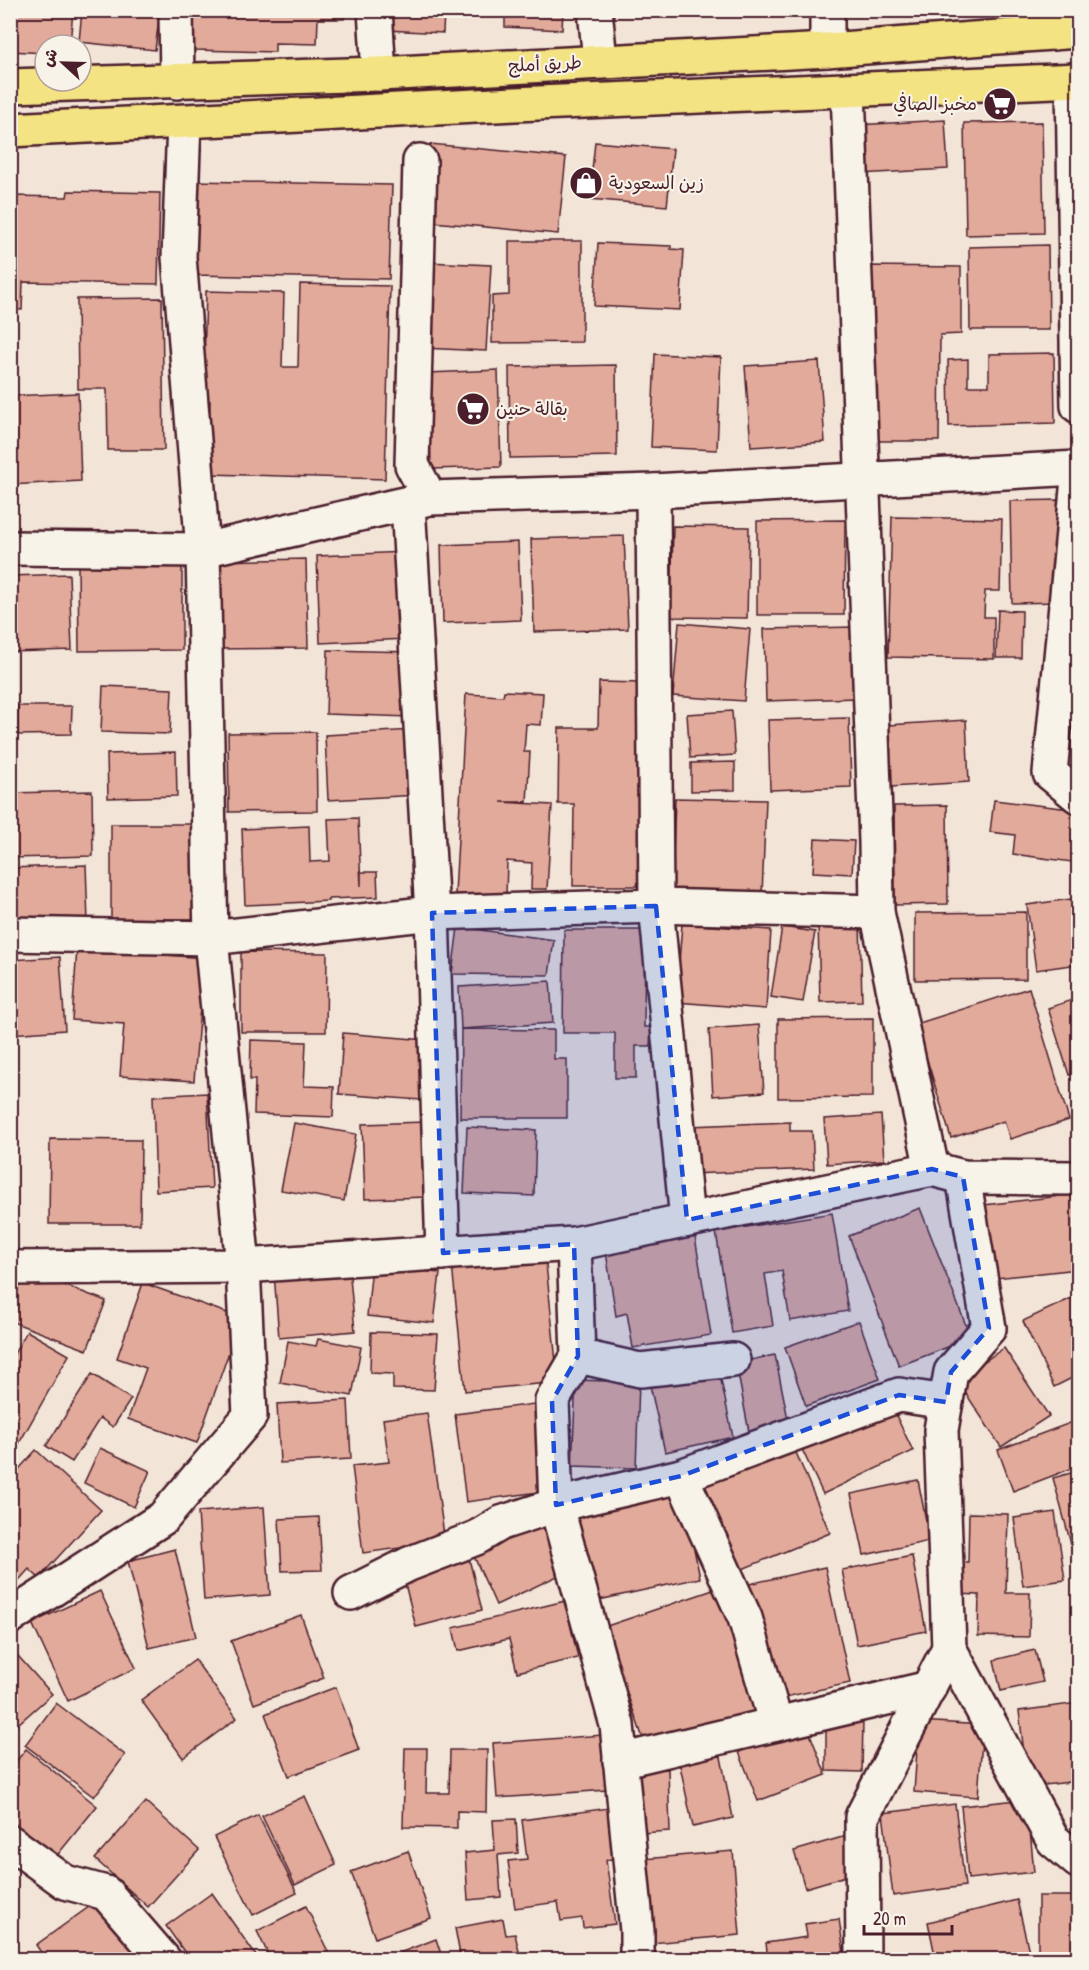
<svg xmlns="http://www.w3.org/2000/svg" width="1089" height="1970" viewBox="0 0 1089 1970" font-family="'Patrick Hand','Playpen Sans Arabic',sans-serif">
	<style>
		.building { fill: #e2aa9a; stroke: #4a1f2b; stroke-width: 1.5 }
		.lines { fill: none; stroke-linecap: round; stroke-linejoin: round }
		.street-casing { stroke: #4a1f2b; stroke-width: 38 }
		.highway-casing { stroke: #4a1f2b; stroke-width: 38 }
		.street { stroke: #f7f3e8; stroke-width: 33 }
		.highway { stroke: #f4e382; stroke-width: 33 }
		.marked { fill: #1d4ed8; fill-opacity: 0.2; stroke: #1d4ed8; stroke-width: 4.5; stroke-dasharray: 12 8; stroke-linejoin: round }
		.labels { text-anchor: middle; stroke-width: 4.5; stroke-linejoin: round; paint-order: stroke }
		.street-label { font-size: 18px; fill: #4a1f2b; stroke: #f7f3e8 }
		.poi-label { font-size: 18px; fill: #4a1f2b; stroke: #f7f3e8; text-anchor: start }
	</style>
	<rect width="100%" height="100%" fill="#f3e4d8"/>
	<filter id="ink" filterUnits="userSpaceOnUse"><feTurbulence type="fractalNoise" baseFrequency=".0167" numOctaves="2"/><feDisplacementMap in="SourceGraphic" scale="12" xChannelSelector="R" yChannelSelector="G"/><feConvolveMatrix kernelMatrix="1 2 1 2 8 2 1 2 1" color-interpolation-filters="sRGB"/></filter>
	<g filter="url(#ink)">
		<g class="building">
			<polygon points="10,10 73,10 70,45 45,45 45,53 10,51"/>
			<polygon points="82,10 160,10 155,50 79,42"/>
			<polygon points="194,10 344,10 344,19 318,19 317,44 275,43 275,52 194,50"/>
			<polygon points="387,10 444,10 443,33 386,30"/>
			<polygon points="505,10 563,10 562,30 505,27"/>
			<polygon points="945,120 948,169 859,174 856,125"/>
			<polygon points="1042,122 1044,233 966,235 964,123"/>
			<polygon points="595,142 673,149 667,206 589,199"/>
			<polygon points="430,144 566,157 558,234 423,221"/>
			<polygon points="195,181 392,185 389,279 193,275"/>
			<polygon points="68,191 160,193 158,284 23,282 22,310 10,309 10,196 67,197"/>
			<polygon points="509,241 582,241 582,342 492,343 492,296 509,295"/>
			<polygon points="598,243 671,246 671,249 684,250 680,310 594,306"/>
			<polygon points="1048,245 1049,330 970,330 969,247"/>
			<polygon points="427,262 491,265 486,351 422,348"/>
			<polygon points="866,266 961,267 961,334 940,335 939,441 865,441"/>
			<polygon points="300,284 390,286 385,479 208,474 210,401 203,401 206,291 284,293 282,367 298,367"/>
			<polygon points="162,298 164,450 108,450 107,389 78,389 77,299"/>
			<polygon points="1054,353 1055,423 949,426 948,360 968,359 968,386 989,386 989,354"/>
			<polygon points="655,354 721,357 717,450 651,447"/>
			<polygon points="819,361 825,442 751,447 745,366"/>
			<polygon points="616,365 617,456 510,458 509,367"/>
			<polygon points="498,370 501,467 431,469 428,373"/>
			<polygon points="78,393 81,481 10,485 10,396"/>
			<polygon points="1059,500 1061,602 1012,603 1010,501"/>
			<polygon points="892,517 1002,519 1000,591 985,591 984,617 994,617 994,659 888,657"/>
			<polygon points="845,520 844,615 757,615 757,521"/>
			<polygon points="673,526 749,527 747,618 671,617"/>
			<polygon points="624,536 628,629 534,632 531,539"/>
			<polygon points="518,542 521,620 443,623 441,545"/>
			<polygon points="404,552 407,639 320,643 317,556"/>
			<polygon points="306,559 308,648 215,649 214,561"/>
			<polygon points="182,565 182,650 79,651 78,566"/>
			<polygon points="69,574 72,650 10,652 10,576"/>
			<polygon points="998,610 1022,611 1021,658 996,658"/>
			<polygon points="679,623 750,629 744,701 673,696"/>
			<polygon points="854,627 856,698 766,701 764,629"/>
			<polygon points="328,650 412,652 410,717 326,714"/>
			<polygon points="599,682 642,683 638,886 573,886 574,804 558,804 559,728 598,728"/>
			<polygon points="103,686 172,689 170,734 101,732"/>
			<polygon points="504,691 543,693 541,725 526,724 524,752 530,752 527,802 501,802 552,805 547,889 531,889 532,863 507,861 506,896 455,894 466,694 503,696"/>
			<polygon points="18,706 72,706 71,734 18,735"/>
			<polygon points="732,711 735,755 690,758 687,714"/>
			<polygon points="849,718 851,787 770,790 768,720"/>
			<polygon points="966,720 969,782 891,787 888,725"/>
			<polygon points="414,730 418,795 328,800 325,735"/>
			<polygon points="316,732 317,811 229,812 228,733"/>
			<polygon points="176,752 177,796 108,798 107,754"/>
			<polygon points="735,762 735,790 691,791 691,763"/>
			<polygon points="92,791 93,856 10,858 10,793"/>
			<polygon points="675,798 766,800 762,895 672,891"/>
			<polygon points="994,800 1078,810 1072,862 1013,854 1015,835 990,832"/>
			<polygon points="947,805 948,904 895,905 894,806"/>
			<polygon points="358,818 361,886 361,872 377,872 378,897 328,899 328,901 245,905 242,829 309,826 310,862 330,861 328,819"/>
			<polygon points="111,824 193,824 203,919 111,919"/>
			<polygon points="815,839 854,841 852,874 813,872"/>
			<polygon points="86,865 88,923 10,926 10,868"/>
			<polygon points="1078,898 1078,964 1036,970 1027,905"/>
			<polygon points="1026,912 1026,979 915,980 915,913"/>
			<polygon points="860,922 862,1001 820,1002 818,923"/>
			<polygon points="682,924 771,930 766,1009 676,1002"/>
			<polygon points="458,927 554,940 549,975 452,974"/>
			<polygon points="782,927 815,932 803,1002 771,997"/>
			<polygon points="564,930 645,930 644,1027 651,1027 650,1046 636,1046 636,1078 615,1078 615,1033 563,1033"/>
			<polygon points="77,948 204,958 194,1081 120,1076 124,1024 72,1020"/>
			<polygon points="241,952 327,953 326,1032 241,1032"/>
			<polygon points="60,957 65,1030 10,1034 10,960"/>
			<polygon points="550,981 553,1023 461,1029 459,987"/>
			<polygon points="1029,988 1069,1120 1010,1139 1004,1121 951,1138 916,1024"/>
			<polygon points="1078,998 1078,1072 1069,1075 1048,1008"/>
			<polygon points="873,1018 873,1097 778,1098 778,1019"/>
			<polygon points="759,1025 764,1092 713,1096 709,1029"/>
			<polygon points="461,1029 554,1030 554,1059 567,1059 567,1118 460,1118"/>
			<polygon points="343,1033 426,1040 421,1100 339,1094"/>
			<polygon points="251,1040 306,1042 304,1086 334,1087 333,1117 254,1114 255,1080 250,1080"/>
			<polygon points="207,1093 212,1188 156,1191 153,1096"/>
			<polygon points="881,1115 884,1160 827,1164 824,1119"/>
			<polygon points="426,1122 428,1197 365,1199 362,1124"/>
			<polygon points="790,1122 790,1131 812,1131 814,1169 690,1174 689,1126"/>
			<polygon points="294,1123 356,1134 344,1201 281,1190"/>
			<polygon points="467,1127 536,1130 534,1196 464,1193"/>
			<polygon points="50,1139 141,1140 140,1224 49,1224"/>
			<polygon points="1078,1194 1078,1269 987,1279 984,1205"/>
			<polygon points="920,1208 971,1338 899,1366 849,1236"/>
			<polygon points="832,1213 848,1311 790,1321 782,1271 765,1274 773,1326 732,1333 716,1232"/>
			<polygon points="695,1237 711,1335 633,1348 627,1313 616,1316 606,1252"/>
			<polygon points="545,1254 558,1382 465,1391 452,1265"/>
			<polygon points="372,1266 440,1273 434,1323 367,1316"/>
			<polygon points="349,1267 355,1331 279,1338 274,1273"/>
			<polygon points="22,1269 106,1301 87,1350 10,1321 10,1301"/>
			<polygon points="143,1283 241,1318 197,1443 128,1419 146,1368 117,1358"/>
			<polygon points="1078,1295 1078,1375 1054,1387 1023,1321"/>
			<polygon points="859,1321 880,1379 806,1406 785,1347"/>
			<polygon points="27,1331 69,1355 13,1454 10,1453 10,1361"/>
			<polygon points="371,1332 438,1334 434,1390 393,1389 393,1374 370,1373"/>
			<polygon points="318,1339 361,1347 352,1396 280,1383 288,1341 316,1346"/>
			<polygon points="1004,1348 1049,1416 1001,1447 957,1380"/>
			<polygon points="775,1355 789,1424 749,1432 736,1363"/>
			<polygon points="718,1366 733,1437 665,1452 649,1381"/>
			<polygon points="92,1374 131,1399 113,1427 100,1418 72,1462 46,1446"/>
			<polygon points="576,1380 639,1382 636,1468 572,1466"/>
			<polygon points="348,1400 351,1459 280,1463 277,1404"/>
			<polygon points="890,1403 913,1451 823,1494 800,1445"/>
			<polygon points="534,1404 546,1491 466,1502 455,1414"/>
			<polygon points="427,1413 445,1542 363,1553 352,1466 389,1462 383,1419"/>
			<polygon points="1078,1420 1078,1466 1013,1491 998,1450"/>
			<polygon points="792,1443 830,1533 740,1570 703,1480"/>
			<polygon points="100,1448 150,1471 134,1507 84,1483"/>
			<polygon points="36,1450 101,1510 39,1578 29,1569 10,1590 10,1479"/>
			<polygon points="1078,1471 1078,1554 1074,1555 1053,1478"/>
			<polygon points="918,1480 930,1541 864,1555 851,1494"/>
			<polygon points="682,1490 700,1578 594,1601 573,1518 637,1504 636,1499"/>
			<polygon points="264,1507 270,1595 204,1600 198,1512"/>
			<polygon points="1055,1512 1065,1580 1023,1586 1014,1518"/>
			<polygon points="969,1513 1008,1514 1006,1593 1030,1593 1029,1637 978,1636 979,1595 956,1594 957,1562 968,1562"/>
			<polygon points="319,1517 322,1570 282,1571 279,1519"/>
			<polygon points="540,1520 564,1573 496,1605 472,1552"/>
			<polygon points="175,1549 196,1637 149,1648 128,1561"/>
			<polygon points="912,1556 926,1631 857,1645 842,1570"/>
			<polygon points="469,1559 482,1610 416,1627 403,1576"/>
			<polygon points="825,1567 850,1683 781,1698 764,1654 749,1584"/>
			<polygon points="719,1588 760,1710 646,1747 604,1627"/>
			<polygon points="100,1591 136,1668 68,1701 32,1623"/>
			<polygon points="565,1601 578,1658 517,1672 509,1639 458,1651 453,1628"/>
			<polygon points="301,1615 324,1678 254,1704 231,1641"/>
			<polygon points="10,1647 52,1694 10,1731"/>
			<polygon points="1035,1650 1043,1682 1001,1691 994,1660"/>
			<polygon points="195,1660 237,1718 183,1758 141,1700"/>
			<polygon points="336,1687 359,1750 289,1776 265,1714"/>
			<polygon points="56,1703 125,1755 94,1797 25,1745"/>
			<polygon points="1078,1703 1078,1781 1028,1787 1019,1711"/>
			<polygon points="826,1720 863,1720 862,1772 826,1771"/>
			<polygon points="919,1721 983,1725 978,1797 914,1792"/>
			<polygon points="807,1726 826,1775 758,1801 739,1752"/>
			<polygon points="603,1735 607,1790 497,1798 493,1743"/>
			<polygon points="405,1748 427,1748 426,1793 449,1793 450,1750 487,1750 486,1812 457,1811 457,1828 403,1827"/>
			<polygon points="26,1749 97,1806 55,1858 10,1822 10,1769"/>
			<polygon points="720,1752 733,1818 693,1827 679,1761"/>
			<polygon points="668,1769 670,1831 642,1833 639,1770"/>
			<polygon points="305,1796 336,1865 295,1885 262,1816"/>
			<polygon points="1027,1799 1034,1872 968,1879 961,1806"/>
			<polygon points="146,1802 199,1850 148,1907 95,1859"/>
			<polygon points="955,1804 965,1886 893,1896 883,1813"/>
			<polygon points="609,1808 616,1858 606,1860 615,1924 583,1928 582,1918 561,1921 558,1902 515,1908 508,1861 527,1859 522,1820"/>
			<polygon points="258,1815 297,1893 253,1915 214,1837"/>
			<polygon points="516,1819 518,1853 498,1855 501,1897 468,1900 465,1853 495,1850 493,1820"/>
			<polygon points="846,1836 856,1873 805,1888 794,1851"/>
			<polygon points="408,1851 431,1918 375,1938 351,1872"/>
			<polygon points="733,1851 740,1935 651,1943 644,1859"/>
			<polygon points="212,1893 259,1960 190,1960 166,1926"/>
			<rect x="1038" y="1896" width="40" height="64"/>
			<polygon points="100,1899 151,1960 46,1960 36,1945"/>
			<polygon points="1017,1900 1031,1960 936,1960 928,1922"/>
			<polygon points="306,1906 332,1960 271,1960 257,1931"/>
			<polygon points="503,1919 506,1935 515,1934 521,1960 461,1960 455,1928"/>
			<polygon points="839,1919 845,1960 768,1960 766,1943 807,1937 805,1924"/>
			<polygon points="436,1939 443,1960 381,1960"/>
			<polygon points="608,1954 609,1960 587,1960"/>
		</g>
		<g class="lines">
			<g class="street-casing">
				<g id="street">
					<polyline points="176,10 177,82"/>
					<polyline points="375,10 379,74"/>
					<polyline points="595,10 600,60"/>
					<polyline points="827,10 827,50"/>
					<polyline points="1053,33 1054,10"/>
					<polyline points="1073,80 1078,406"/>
					<polyline points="848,90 876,842 877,912 932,1169"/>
					<polyline points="420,161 412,465 430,498"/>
					<polyline points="1078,479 1050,773 1078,796"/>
					<polyline points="653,491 656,906 687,1220"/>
					<polyline points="408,504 432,913 443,1253"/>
					<polyline points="10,548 203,550 430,498 653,491 1078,468"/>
					<polyline points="10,934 211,938 432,913 656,906 877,912"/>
					<polyline points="963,1177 989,1328 951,1372 941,1430 949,1648 1053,1840 1078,1861"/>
					<polyline points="574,1244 578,1356 552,1401 556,1505 617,1725 637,1931 637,1960"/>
					<polyline points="10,1268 243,1266 574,1244 932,1169 963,1177 1078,1178"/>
					<polyline points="578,1356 640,1370 733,1360"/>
					<polyline points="681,1476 745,1618 776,1724"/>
					<polyline points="351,1593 409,1564 476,1538 501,1523 556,1505 681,1476 899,1395 946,1402"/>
					<polyline points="10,1617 163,1518 250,1416 243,1266 211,938 203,550 179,257 184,122"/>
					<polyline points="620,1761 929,1688"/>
					<polyline points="10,1842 65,1882 106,1893 164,1960"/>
					<polyline points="863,1960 862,1817 949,1648"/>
				</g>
			</g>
			<g class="highway-casing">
				<g id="highway">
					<polyline points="10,86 379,74 827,50 1078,31"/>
					<polyline points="10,130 515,104 1078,80"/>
				</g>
			</g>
			<use href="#street" class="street"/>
			<use href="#highway" class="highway"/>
		</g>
	</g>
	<path class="marked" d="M 656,906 L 687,1220 L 932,1169 L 963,1177 L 989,1328 L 951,1372 L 946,1402 L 899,1395 L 681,1476 L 556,1505 L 552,1401 L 578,1356 L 574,1244 L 443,1253 L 432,913 Z"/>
	<defs>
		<g id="supermarket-disc" transform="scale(1.725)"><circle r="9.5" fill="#4a1f2b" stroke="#f7f3e8"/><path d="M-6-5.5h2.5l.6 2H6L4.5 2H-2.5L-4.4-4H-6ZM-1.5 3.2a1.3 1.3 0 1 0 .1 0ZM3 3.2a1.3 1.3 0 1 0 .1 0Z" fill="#fff"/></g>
		<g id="shop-disc" transform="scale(1.725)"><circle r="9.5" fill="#4a1f2b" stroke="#f7f3e8"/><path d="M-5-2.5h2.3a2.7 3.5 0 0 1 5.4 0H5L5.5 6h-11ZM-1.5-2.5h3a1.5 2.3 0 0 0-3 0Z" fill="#fff"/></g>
	</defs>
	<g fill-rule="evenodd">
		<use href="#supermarket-disc" x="1000" y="104"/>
		<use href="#shop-disc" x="586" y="183"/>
		<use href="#supermarket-disc" x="473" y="409"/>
	</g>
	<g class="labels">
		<g class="street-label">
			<text transform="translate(545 64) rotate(-3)" y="6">طريق أملج</text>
		</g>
		<g class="poi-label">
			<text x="977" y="110" text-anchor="end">مخبز الصافي</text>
			<text x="609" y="189">زين السعودية</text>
			<text x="496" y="415">بقالة حنين</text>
		</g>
	</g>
	<rect width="1089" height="1970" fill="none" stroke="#f7f3e8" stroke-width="36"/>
	<rect x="18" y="18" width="1053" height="1934" fill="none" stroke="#4a1f2b" stroke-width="2" filter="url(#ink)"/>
	<g transform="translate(63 63) rotate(292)"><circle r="28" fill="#f7f3e8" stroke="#b29e9c" stroke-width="1.5"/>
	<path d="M0-4.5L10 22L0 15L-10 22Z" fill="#4a1f2b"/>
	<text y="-9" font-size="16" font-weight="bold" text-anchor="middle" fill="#4a1f2b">ش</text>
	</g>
	<path d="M864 1925v9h88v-9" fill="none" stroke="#4a1f2b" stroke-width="3"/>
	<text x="873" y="1925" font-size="18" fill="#4a1f2b" stroke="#f7f3e8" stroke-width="4.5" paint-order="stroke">20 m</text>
</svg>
